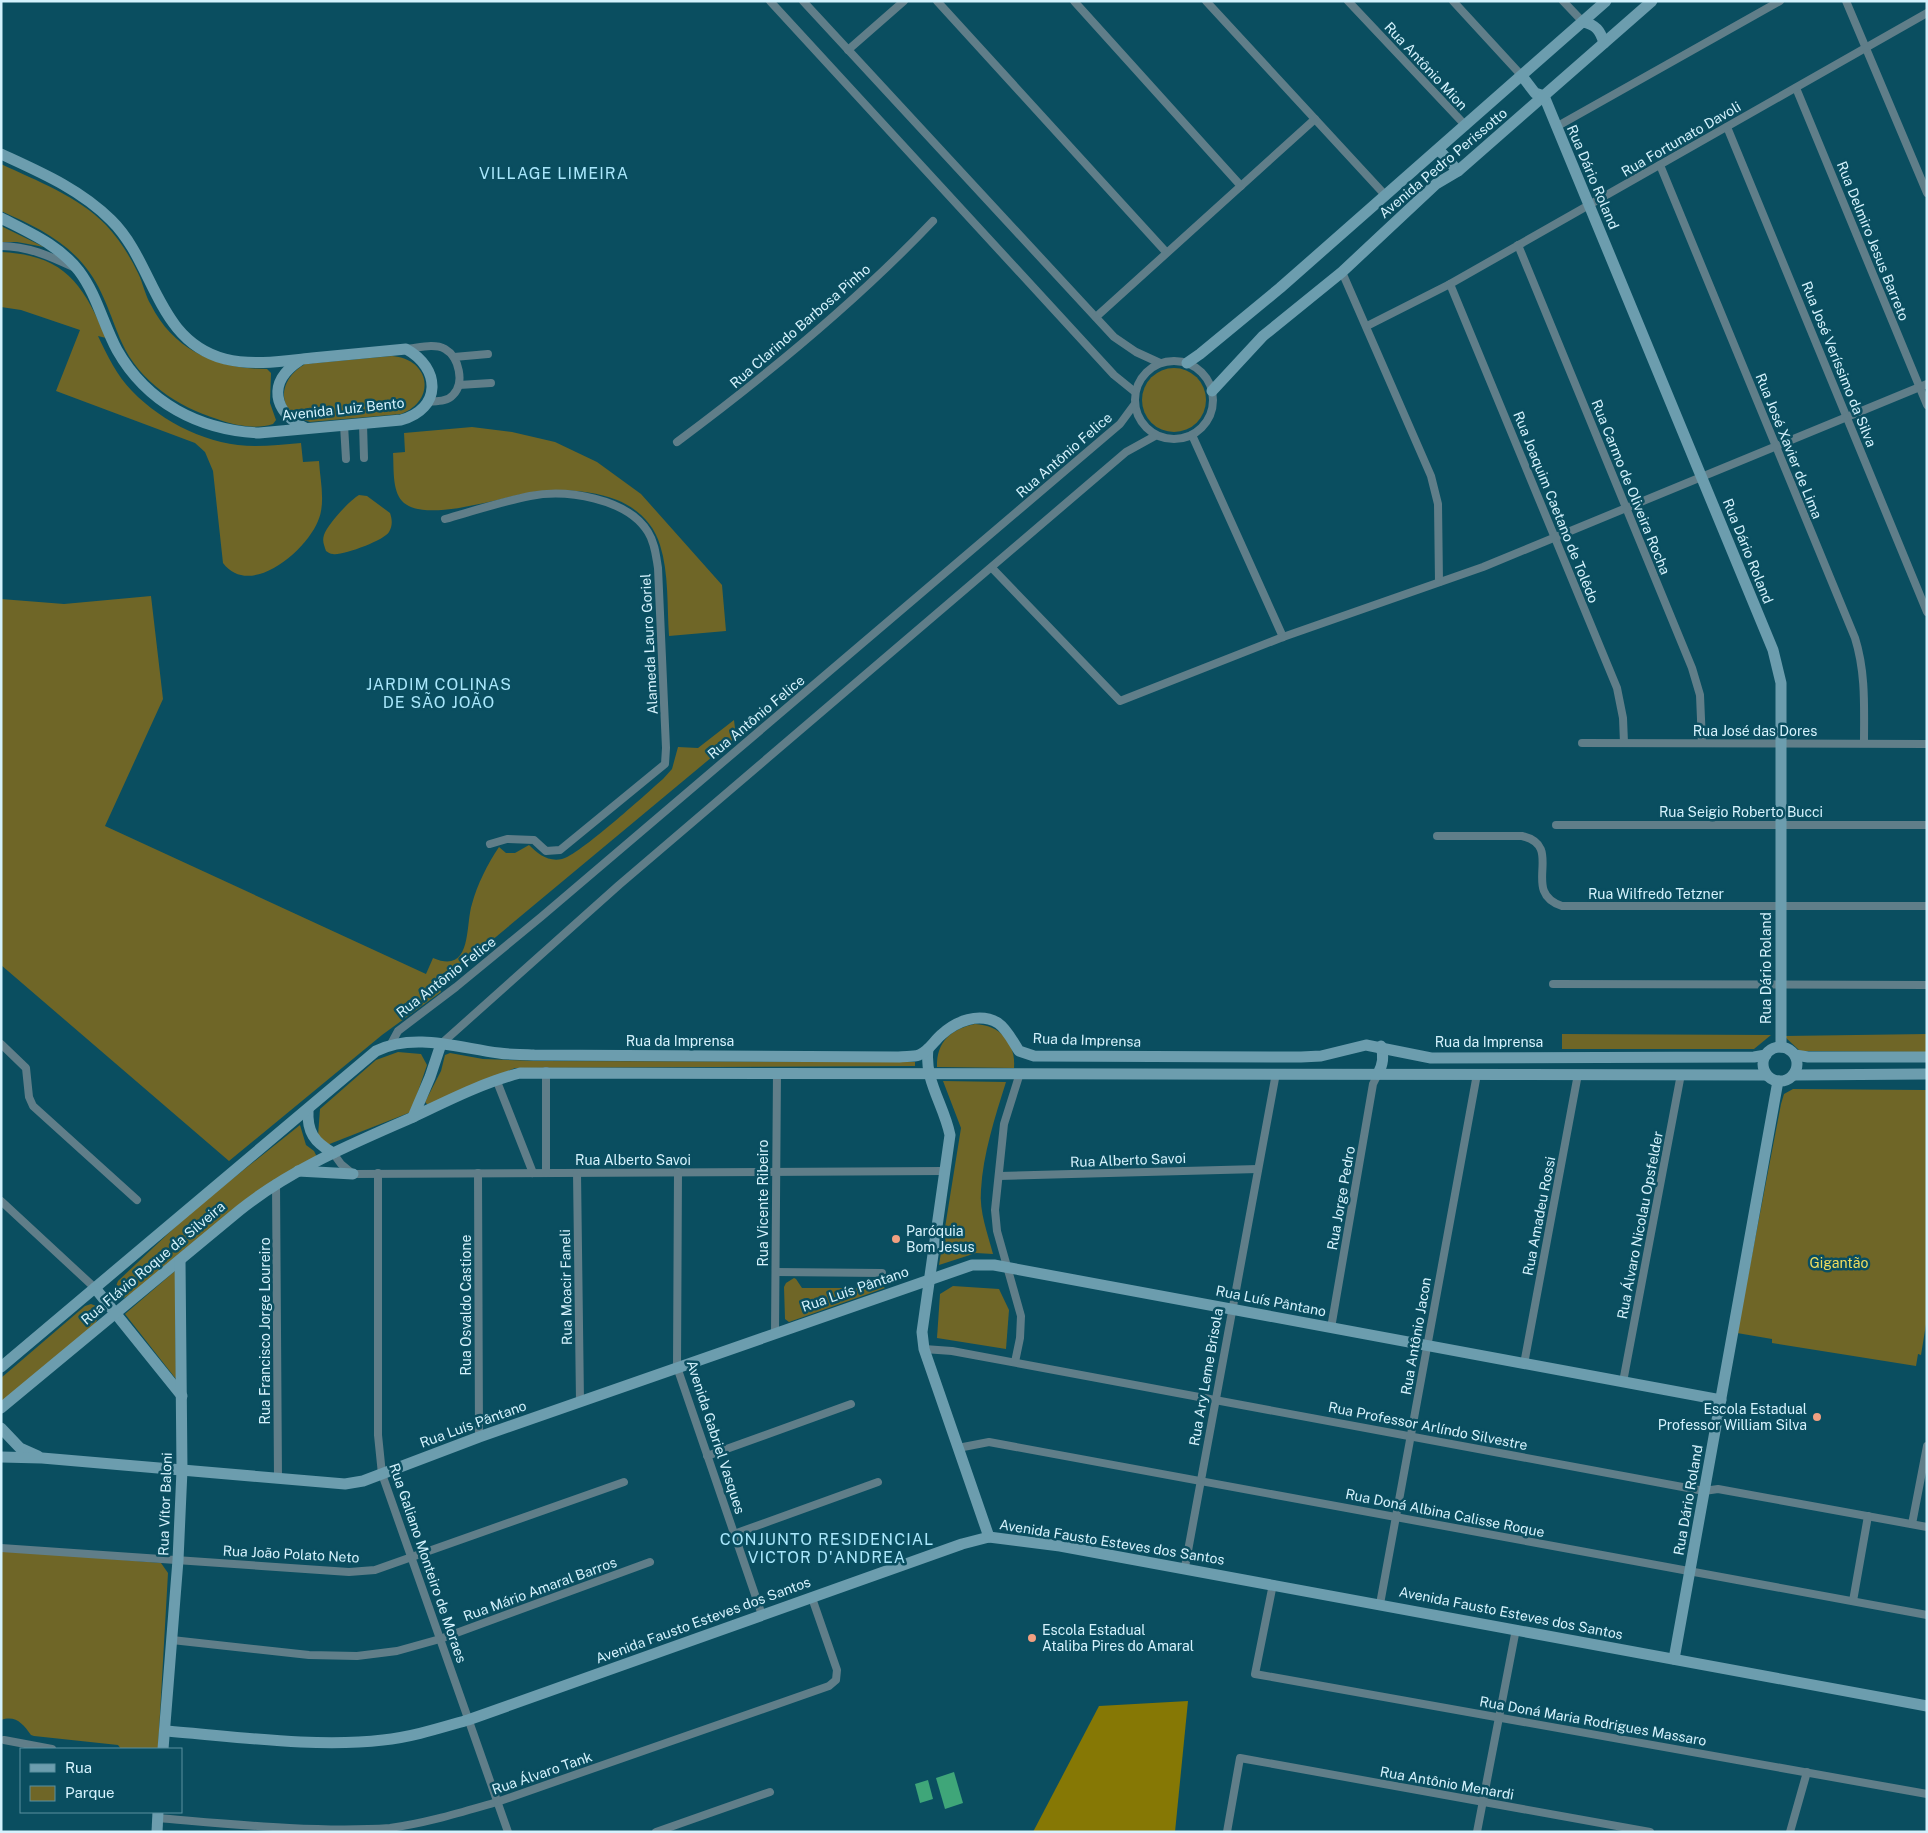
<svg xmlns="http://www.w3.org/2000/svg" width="1928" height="1833" viewBox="0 0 1928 1833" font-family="'Public Sans',sans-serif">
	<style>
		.green { fill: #6f6627 }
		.forest { fill: #867805 }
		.water { fill: #3fa679 }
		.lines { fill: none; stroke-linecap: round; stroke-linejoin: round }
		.street { stroke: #607e89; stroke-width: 8 }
		.secondary { stroke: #6c9dae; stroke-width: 11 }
		.poi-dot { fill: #f2a081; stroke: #0a4e60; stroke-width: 2 }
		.labels { text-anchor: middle; stroke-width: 5; stroke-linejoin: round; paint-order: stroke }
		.street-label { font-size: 14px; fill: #d4f2fd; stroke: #0a4e60 }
		.poi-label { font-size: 14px; fill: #d4f2fd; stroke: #0a4e60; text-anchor: start }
		.park-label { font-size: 14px; fill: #f0de5f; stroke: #0a4e60 }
		.quarter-label { font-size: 16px; letter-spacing: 1px; fill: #a9e7fc; stroke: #0a4e60 }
	</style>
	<rect width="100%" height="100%" fill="#0a4e60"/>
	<g class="green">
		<path d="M 1,164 C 37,181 78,196 106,225 C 119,239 130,256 138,273 C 143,283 145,295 151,305 C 174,351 218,369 267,369 L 271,373 L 270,403 L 276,420 L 273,424 C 256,430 233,425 217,419 C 178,407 139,381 122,343 C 110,316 103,287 83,264 C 61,238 32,225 1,211 Z"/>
		<polygon points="1,226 44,247 17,242 1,242"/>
		<path d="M 1,252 C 65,255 83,284 106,338 L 98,336 C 107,355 117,376 132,391 C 163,423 210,446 255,446 C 270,446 286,444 301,443 L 303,462 L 319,461 C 320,480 326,503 318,521 C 306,551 250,599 223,563 L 213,471 L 205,452 L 195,443 L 56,391 L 80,330 L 21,310 L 1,307 Z"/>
		<path d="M 392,356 C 430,359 437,400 401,414 L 310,422 C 275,413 277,380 305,364 Z"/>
		<circle cx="1174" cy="400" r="32"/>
		<path d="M 472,427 L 512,432 L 555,442 L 597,462 L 641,494 L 722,585 L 726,631 L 669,636 C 667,607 669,573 660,545 C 654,524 637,508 617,500 C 593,491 567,489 542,491 C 510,493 425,526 402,501 C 392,490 394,467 393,453 L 405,452 L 404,433 Z"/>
		<path d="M 359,495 L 367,496 L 390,513 C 392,519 393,525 389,532 C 385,540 342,556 333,554 C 330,554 328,552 326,551 C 324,545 322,541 324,535 C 327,525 350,500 359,495 Z"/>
		<path d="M 151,596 L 163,699 L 105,826 L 426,974 L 433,958 C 473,975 465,925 472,904 C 477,885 488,863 499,847 L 506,853 L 515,853 L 529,845 C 538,854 548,862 562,859 C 578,856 646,794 663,779 L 672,769 L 678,747 L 698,748 L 734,720 L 736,737 L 473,956 L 436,978 L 441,992 L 382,1035 L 229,1161 L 1,965 L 1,599 L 64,604 Z"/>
		<path d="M 975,1024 C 1000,1025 1016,1043 1014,1068 L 937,1067 C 936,1042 951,1029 975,1024 Z"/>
		<polygon points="1562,1034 1771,1035 1754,1049 1562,1049"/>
		<polygon points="1927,1034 1927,1052 1800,1051 1784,1036"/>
		<polygon points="398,1052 421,1054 427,1065 411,1112 327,1145 318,1136 320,1109 376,1060"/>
		<polygon points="450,1053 483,1059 537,1061 915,1062 915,1066 515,1068 428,1105 425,1102 441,1071 445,1055"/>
		<path d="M 943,1081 L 1006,1082 C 995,1117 983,1154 981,1190 C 979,1212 988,1234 993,1254 L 976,1253 L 939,1265 L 961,1128 Z"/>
		<polygon points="1793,1089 1927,1090 1927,1318 1921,1355 1918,1354 1916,1366 1772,1343 1772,1339 1737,1333 1781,1104 1784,1094"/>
		<polygon points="300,1125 306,1145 314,1151 317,1157 134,1293 124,1298 116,1286 118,1281 191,1212"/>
		<polygon points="175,1271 176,1379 125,1314"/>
		<polygon points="794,1278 796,1279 802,1288 864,1288 867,1278 870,1278 885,1288 789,1322 785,1319 784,1287 786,1283"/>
		<polygon points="953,1286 999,1289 1009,1310 1006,1349 937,1338 940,1294"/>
		<polygon points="91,1304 99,1307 100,1314 93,1328 1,1402 1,1378 85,1306"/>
		<path d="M 1,1550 L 161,1563 L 168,1573 L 158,1749 L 121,1749 L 118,1745 L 34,1736 L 31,1735 C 23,1724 16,1715 1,1720 Z"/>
	</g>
	<polygon class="forest" points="1188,1701 1175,1832 1033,1832 1099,1706"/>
	<g class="water">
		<polygon points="954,1772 963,1803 945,1809 936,1778"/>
		<polygon points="928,1780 933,1799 920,1803 915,1784"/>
	</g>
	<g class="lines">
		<g class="street">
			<polyline points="770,1 1114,375 1135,392"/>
			<polyline points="803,1 1114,337 1136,352 1160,363"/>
			<polyline points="937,1 1166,252"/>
			<polyline points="1074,1 1241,186"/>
			<polyline points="1206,1 1386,196"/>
			<polyline points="1348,1 1466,126"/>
			<polyline points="1453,1 1522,76"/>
			<polyline points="1563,1 1583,22"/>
			<polyline points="1846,1 1927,193"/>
			<polyline points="848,50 904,1"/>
			<polyline points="1796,88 1927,405"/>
			<polyline points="1556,127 1780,1"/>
			<polyline points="1727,127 1927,612"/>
			<path d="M 1660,165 L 1855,638 C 1866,673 1864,708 1864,743"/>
			<polyline points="1518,245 1692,668 1700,695 1702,743"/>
			<path d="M 1,246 C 27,246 50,256 73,267"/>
			<polyline points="1342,272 1431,476 1438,504 1439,582"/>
			<polyline points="1450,284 1617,688 1623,718 1624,743"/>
			<polyline points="1096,317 1315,119"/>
			<polyline points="1367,326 1450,284 1927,13"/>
			<path d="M 406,349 C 418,348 434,343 445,349 C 459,357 465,383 453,395 C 447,402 436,401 427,402"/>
			<polyline points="454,357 488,354"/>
			<circle cx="1174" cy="400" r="39"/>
			<polyline points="459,385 491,383"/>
			<polyline points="363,424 364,458"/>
			<polyline points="344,425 346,459"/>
			<polyline points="1192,435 1283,637"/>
			<path d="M 677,442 C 767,375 855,303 933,221"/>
			<path d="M 445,519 C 473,511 501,502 530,496 C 566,489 627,498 648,532 C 655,543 656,556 658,568 L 666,748 L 665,764 L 560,850 L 546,851 L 534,840 L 507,839 L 490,844"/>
			<polyline points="992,568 1120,701 1283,637 1483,567 1927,384"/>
			<polyline points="1582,743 1927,744"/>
			<polyline points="1556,825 1927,825"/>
			<path d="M 1437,836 L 1522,836 C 1566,846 1519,892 1562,906 L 1927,906"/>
			<polyline points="1553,984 1927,985"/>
			<polyline points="1,1044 26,1068 29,1097 33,1106 137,1200"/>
			<polyline points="391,1044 398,1031 456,987 541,917 1120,424 1134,405"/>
			<polyline points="441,1044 619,885 1126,452 1155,436"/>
			<polyline points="496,1079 533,1173"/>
			<polyline points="333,1153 341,1164 353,1174 943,1171"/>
			<polyline points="678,1172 677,1367 762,1615"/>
			<polyline points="378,1173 378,1435 382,1474 508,1832"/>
			<polyline points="478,1173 479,1437"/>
			<polyline points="546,1173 546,1071"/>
			<polyline points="577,1173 580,1401"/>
			<polyline points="999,1176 1258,1169"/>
			<polyline points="276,1183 278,1478"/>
			<polyline points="1,1201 95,1288"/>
			<polyline points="776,1272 882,1273"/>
			<polyline points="1331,1328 1373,1084 1378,1074"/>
			<polyline points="775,1333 777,1072"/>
			<polyline points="924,1349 952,1351 1704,1491 1718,1489 1927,1527"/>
			<polyline points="1015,1362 1020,1338 1021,1316 997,1231 995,1210 1004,1124 1020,1073"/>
			<polyline points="1524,1364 1578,1074"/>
			<polyline points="1623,1382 1681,1074"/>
			<polyline points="958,1448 989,1442 1927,1615"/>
			<polyline points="707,1456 851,1404"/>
			<polyline points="1912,1524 1927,1446"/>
			<polyline points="734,1534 878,1482"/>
			<polyline points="1,1548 349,1572 375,1570 624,1482"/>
			<polyline points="1185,1567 1276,1073"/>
			<polyline points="1273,1584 1255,1674 1927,1794"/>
			<polyline points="1853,1601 1868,1516"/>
			<polyline points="1380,1604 1477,1074"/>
			<polyline points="172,1640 309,1655 357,1656 397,1651 440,1639 650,1562"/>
			<polyline points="4,1740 52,1749"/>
			<path d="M 158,1818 C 231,1824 317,1833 390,1828 C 427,1823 462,1812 497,1802 L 829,1686 L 836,1680 L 837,1670 L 812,1598"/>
			<polyline points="656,1832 770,1792"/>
			<polyline points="1227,1832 1240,1758 1650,1832"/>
			<polyline points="1477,1832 1516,1629"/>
			<polyline points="1790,1832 1807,1772"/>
		</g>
		<g class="secondary">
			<path d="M 1583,22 C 1596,25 1600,30 1604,43"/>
			<polyline points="1522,76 1535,93 1544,96 1773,650 1781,683 1781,1047"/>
			<polyline points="1439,150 1458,171"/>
			<path d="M 1,154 C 40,172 80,189 111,220 C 155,263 156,341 225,359 C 253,366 284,361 312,358 C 343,355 375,352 406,349 C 441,368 442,409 401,420 L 259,433 C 199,430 147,403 117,350 C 103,324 97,295 79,271 C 59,245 30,233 1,218"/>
			<path d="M 299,361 C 267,382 273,412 305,428"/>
			<polyline points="1187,363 1200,354 1280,288 1606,1"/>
			<polyline points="1212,391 1263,336 1342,272 1436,184 1458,171 1652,1"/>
			<circle cx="1780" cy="1064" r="17"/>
			<path d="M 928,1049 C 924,1080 944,1105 950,1135 L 922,1332 L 924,1349 L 989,1537"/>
			<polyline points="1795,1055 1808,1057 1927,1057"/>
			<path d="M 1378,1074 C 1383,1064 1384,1057 1381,1046"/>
			<polyline points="1793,1075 1927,1074"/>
			<path d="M 308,1110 C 307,1132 314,1142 333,1153"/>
			<polyline points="413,1117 430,1077 441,1044"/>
			<polyline points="298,1171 353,1174"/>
			<polyline points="95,1288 182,1396"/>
			<path d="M 1,1367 L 376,1051 C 414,1032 459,1048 499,1053 C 510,1055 522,1054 534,1055 L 899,1057 C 905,1056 913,1057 919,1055 C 929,1051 934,1041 941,1035 C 956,1021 979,1012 998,1023 C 1007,1029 1013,1042 1019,1051 L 1034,1056 L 1301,1057 L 1321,1056 L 1366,1045 L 1431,1058 L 1754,1057 L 1766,1055"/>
			<path d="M 1,1408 L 240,1210 C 291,1169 352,1144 411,1118 C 447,1101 482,1083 520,1073 L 1766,1075"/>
			<polyline points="1,1428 20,1448 38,1456"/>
			<polyline points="1,1457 42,1458 345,1484 363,1481 479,1437 972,1265 994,1265 1721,1400"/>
			<polyline points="1674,1659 1778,1081"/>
			<path d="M 165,1731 C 234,1736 314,1748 383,1740 C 412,1737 440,1728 468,1720 L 962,1544 L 989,1537 L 1060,1546 L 1927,1706"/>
			<polyline points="163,1749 178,1560 182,1470 180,1260"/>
			<polyline points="157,1832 158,1812"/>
		</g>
	</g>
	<g class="poi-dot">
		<circle cx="896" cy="1239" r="5"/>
		<circle cx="1817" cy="1417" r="5"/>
		<circle cx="1032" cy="1638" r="5"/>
	</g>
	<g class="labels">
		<g class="street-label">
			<text transform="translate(1426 66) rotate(47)" y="5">Rua Antônio Mion</text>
			<text transform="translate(1681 139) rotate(-30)" y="5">Rua Fortunato Davoli</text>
			<text transform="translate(1443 163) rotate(-40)" y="5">Avenida Pedro Perissotto</text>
			<text transform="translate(1593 177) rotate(67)" y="5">Rua Dário Roland</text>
			<text transform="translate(1873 241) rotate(68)" y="5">Rua Delmiro Jesus Barreto</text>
			<text transform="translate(800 326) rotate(-41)" y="5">Rua Clarindo Barbosa Pinho</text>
			<text transform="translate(1839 364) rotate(68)" y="5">Rua José Veríssimo da Silva</text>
			<text transform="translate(343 409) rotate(-6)" y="5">Avenida Luiz Bento</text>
			<text transform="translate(1789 446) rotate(68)" y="5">Rua José Xavier de Lima</text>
			<text transform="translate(1064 455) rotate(-41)" y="5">Rua Antônio Felice</text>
			<text transform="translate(1631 487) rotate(68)" y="5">Rua Carmo de Oliveira Rocha</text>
			<text transform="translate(1556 507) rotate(68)" y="5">Rua Joaquim Caetano de Tolêdo</text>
			<text transform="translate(1748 551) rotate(68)" y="5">Rua Dário Roland</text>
			<text transform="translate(649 644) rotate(-93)" y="5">Alameda Lauro Goriel</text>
			<text transform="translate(756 717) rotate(-40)" y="5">Rua Antônio Felice</text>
			<text x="1755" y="736">Rua José das Dores</text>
			<text x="1741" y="817">Rua Seigio Roberto Bucci</text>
			<text x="1656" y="899">Rua Wilfredo Tetzner</text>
			<text transform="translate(1766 968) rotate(-90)" y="5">Rua Dário Roland</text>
			<text transform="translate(446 977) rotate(-38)" y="5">Rua Antônio Felice</text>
			<text transform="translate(1087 1040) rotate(2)" y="5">Rua da Imprensa</text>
			<text x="680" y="1046">Rua da Imprensa</text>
			<text x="1489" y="1047">Rua da Imprensa</text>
			<text x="633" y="1165">Rua Alberto Savoi</text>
			<text transform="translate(1128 1160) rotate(-2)" y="5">Rua Alberto Savoi</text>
			<text transform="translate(1341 1198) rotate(-80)" y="5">Rua Jorge Pedro</text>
			<text transform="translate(763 1203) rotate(-90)" y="5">Rua Vicente Ribeiro</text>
			<text transform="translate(1539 1216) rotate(-79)" y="5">Rua Amadeu Rossi</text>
			<text transform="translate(1640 1225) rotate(-79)" y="5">Rua Álvaro Nicolau Opsfelder</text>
			<text transform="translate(153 1263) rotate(-40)" y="5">Rua Flávio Roque da Silveira</text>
			<text transform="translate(566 1287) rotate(-91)" y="5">Rua Moacir Faneli</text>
			<text transform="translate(855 1289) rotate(-19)" y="5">Rua Luís Pântano</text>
			<text transform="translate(1271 1301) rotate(11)" y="5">Rua Luís Pântano</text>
			<text transform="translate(466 1305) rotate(-90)" y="5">Rua Osvaldo Castione</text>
			<text transform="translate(265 1331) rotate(-90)" y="5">Rua Francisco Jorge Loureiro</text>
			<text transform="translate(1416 1336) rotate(-80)" y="5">Rua Antônio Jacon</text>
			<text transform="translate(1206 1377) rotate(-80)" y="5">Rua Ary Leme Brisola</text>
			<text transform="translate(473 1424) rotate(-20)" y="5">Rua Luís Pântano</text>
			<text transform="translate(1428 1426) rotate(11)" y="5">Rua Professor Arlíndo Silvestre</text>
			<text transform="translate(716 1437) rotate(72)" y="5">Avenida Gabriel Vasques</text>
			<text transform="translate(1688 1500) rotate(-80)" y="5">Rua Dário Roland</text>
			<text transform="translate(165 1504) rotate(-88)" y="5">Rua Vítor Baloni</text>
			<text transform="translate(1445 1513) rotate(11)" y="5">Rua Doná Albina Calisse Roque</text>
			<text transform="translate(1112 1542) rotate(9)" y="5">Avenida Fausto Esteves dos Santos</text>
			<text transform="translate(291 1554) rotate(3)" y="5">Rua João Polato Neto</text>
			<text transform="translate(428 1563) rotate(71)" y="5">Rua Galiano Monteiro de Moraes</text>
			<text transform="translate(540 1589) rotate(-20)" y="5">Rua Mário Amaral Barros</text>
			<text transform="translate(1511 1613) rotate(11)" y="5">Avenida Fausto Esteves dos Santos</text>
			<text transform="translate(703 1620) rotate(-20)" y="5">Avenida Fausto Esteves dos Santos</text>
			<text transform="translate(1593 1721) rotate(10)" y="5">Rua Doná Maria Rodrigues Massaro</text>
			<text transform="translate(542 1773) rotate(-19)" y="5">Rua Álvaro Tank</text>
			<text transform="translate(1447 1783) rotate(10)" y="5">Rua Antônio Menardi</text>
		</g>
		<g class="poi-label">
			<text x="906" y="1236">Paróquia<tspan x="906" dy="16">Bom Jesus</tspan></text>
			<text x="1807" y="1414" text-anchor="end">Escola Estadual<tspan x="1807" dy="16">Professor William Silva</tspan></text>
			<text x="1042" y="1635">Escola Estadual<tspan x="1042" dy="16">Ataliba Pires do Amaral</tspan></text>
		</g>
		<g class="park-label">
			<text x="1839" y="1268">Gigantão</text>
		</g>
		<g class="quarter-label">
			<text x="554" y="179">VILLAGE LIMEIRA</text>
			<text x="439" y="690">JARDIM COLINAS<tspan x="439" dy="18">DE SÃO JOÃO</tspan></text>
			<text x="827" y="1545">CONJUNTO RESIDENCIAL<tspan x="827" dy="18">VICTOR D'ANDREA</tspan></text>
		</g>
	</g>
	<rect width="1928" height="1833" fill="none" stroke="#d4f2fd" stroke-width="5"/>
	<rect x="20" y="1748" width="162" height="65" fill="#0a4e60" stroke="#5b909f"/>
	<rect x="30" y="1764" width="25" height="8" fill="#6c9dae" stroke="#5b909f"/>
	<text x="65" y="1773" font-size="15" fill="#d4f2fd">Rua</text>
	<rect x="30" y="1786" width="25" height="15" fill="#6f6627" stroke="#5b909f"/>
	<text x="65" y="1798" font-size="15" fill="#d4f2fd">Parque</text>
</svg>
